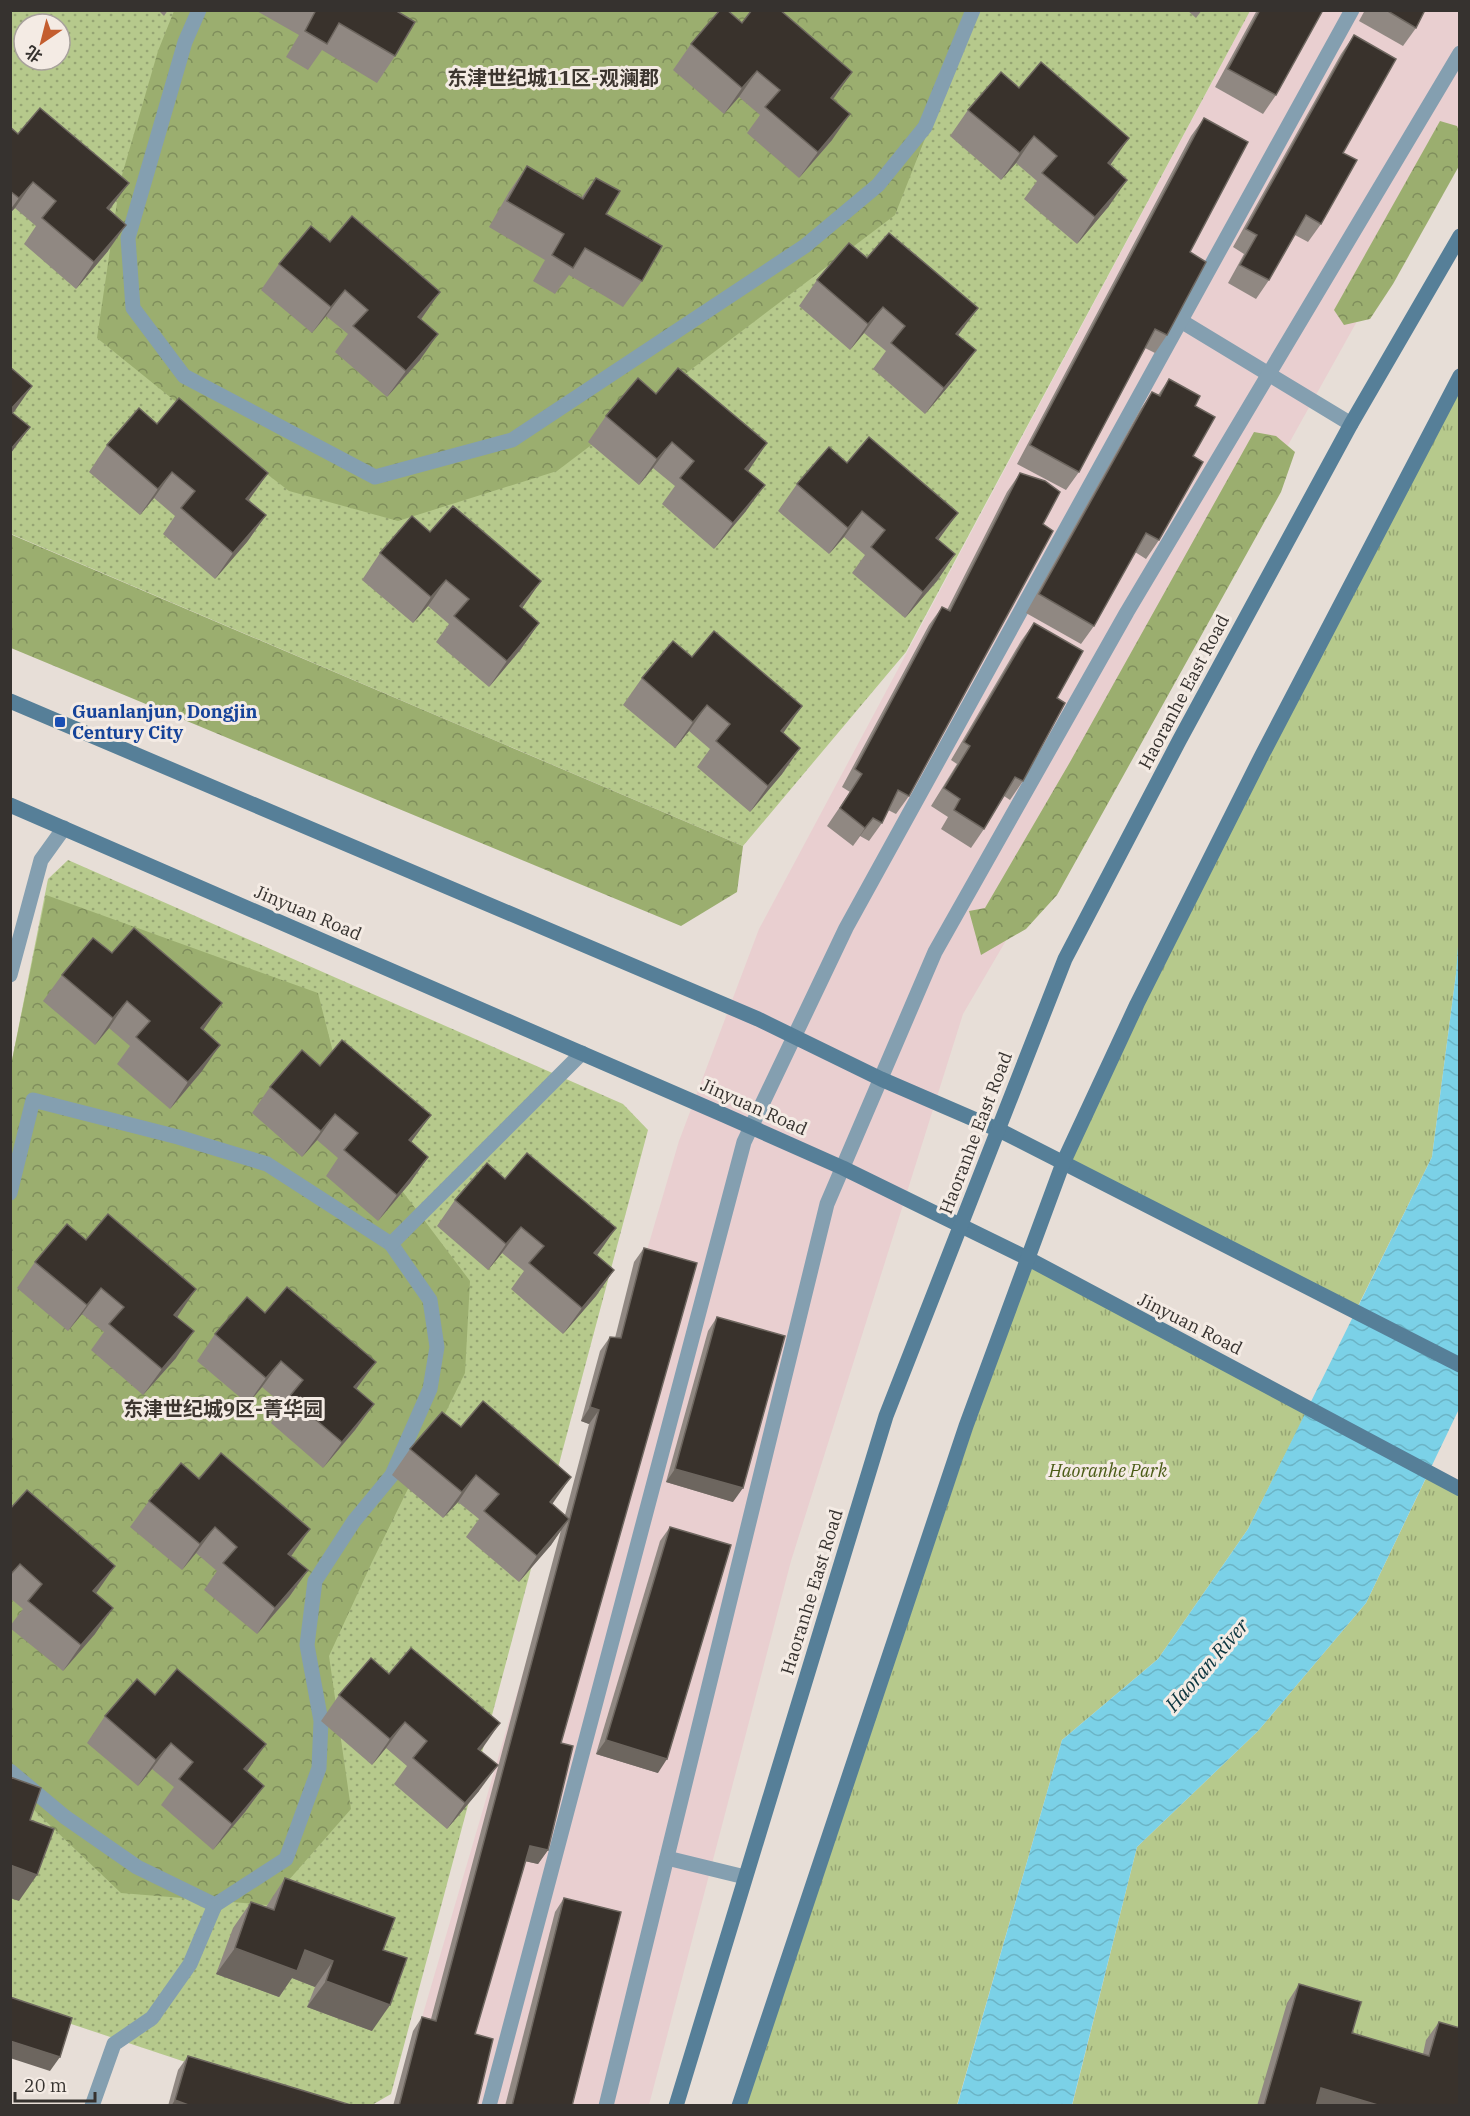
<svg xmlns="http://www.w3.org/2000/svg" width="1470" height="2116" viewBox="0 0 1470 2116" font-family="'IBM Plex Serif','Noto Sans SC',serif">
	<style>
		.commercial { fill: #e9cfd0 }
		.grass { fill: url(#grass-dots); fill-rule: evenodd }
		.forest { fill: url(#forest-crowns) }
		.park { fill: url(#park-tufts) }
		.water { fill: url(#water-waves) }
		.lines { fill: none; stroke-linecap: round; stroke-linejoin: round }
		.service { stroke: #849fb0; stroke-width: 15 }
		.pedestrian { stroke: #849fb0; stroke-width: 15 }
		.secondary { stroke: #567f98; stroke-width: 15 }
		.wall { fill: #908882 }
		.shaded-wall { fill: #6d665f }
		.building { fill: #39322c; stroke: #6d665f; stroke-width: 1.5 }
		.transit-dot { fill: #1a4fb4; stroke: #f4ebe4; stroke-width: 2 }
		.labels { text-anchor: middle; stroke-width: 6; stroke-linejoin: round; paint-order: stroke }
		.street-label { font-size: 18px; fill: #36322f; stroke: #f4ebe4 }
		.transit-label { font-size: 18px; font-weight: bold; fill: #164399; stroke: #f4ebe4; text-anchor: start }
		.park-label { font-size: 18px; font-style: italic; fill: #4b5c17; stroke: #f4ebe4 }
		.neighbourhood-label { font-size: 20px; font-weight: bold; fill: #3d3630; stroke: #f4ebe4 }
		.water-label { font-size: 20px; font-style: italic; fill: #0a343e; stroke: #f4ebe4 }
	</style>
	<defs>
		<pattern id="grass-dots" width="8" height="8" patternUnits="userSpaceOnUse" patternTransform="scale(1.5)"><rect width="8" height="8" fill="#b6c98c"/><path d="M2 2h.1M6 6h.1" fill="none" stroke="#95a473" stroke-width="1.8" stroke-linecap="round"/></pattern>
		<pattern id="forest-crowns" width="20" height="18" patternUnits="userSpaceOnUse" patternTransform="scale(1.5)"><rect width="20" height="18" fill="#9bae6f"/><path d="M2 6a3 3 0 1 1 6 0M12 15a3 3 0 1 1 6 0" fill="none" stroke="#7f8e5c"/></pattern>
		<pattern id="park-tufts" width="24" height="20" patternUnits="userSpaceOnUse" patternTransform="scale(1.5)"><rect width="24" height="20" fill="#b6c98c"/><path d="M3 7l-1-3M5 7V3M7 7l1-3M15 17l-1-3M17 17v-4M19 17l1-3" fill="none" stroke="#95a473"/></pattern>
		<pattern id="water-waves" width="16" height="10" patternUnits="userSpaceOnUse" patternTransform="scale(1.5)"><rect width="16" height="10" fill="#7bd1e7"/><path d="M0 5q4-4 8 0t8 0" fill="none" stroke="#6bb4c6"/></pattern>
	</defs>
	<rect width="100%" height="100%" fill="#e7ded7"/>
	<polygon class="commercial" points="1250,11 1459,11 1459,142 1420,208 1135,720 963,1014 791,1561 649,2105 396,2106 679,1141 759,929"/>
	<g class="grass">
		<path d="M 11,11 L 1250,11 L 906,652 L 743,846 L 11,534 ZM 24,24 L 60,24 L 60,60 L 24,60 Z"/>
		<polygon points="68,860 623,1104 648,1130 391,2094 372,2105 315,2105 11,2004 10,1070 48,879"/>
	</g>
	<g class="forest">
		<polygon points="174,11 975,11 895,215 557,471 398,521 289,491 227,443 97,338 120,182 158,51"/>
		<polygon points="1440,121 1457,126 1459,131 1459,166 1393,284 1370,319 1344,325 1334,310"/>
		<polygon points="1254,432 1276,436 1295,452 1281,492 1057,895 1026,929 981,955 969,911 985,908 1070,762"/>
		<polygon points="10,534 743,846 737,892 681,926 11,648"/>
		<polygon points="46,895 318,993 351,1123 470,1281 465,1373 372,1562 329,1656 351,1809 267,1905 121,1893 11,1788 10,1070"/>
	</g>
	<g class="park">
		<polygon points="1459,376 1460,932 1456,974 1432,1157 1355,1312 1063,1163"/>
		<polygon points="1027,1258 1309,1407 1248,1529 1158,1659 1062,1740 957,2105 739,2106"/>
		<polygon points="1429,1472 1459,1489 1459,2105 1072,2106 1137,1847 1258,1731 1366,1603"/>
	</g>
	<polygon class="water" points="1459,932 1459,1409 1366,1603 1258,1731 1137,1847 1072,2105 957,2106 1062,1740 1158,1659 1248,1529 1432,1157 1456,974"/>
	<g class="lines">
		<g class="service">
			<polyline points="199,10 185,42 128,238 133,308 184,376 375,477 512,440 805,246 878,185 925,127 973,10"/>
			<polyline points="10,975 41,860 64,828"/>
			<polyline points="10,1193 33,1100 178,1137 267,1164 391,1244 430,1300 437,1347 430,1389 392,1475 354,1521 315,1581 307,1645 321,1721 319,1768 286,1859 215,1905 137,1867 65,1817 10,1771"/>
			<polyline points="391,1244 582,1053"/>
			<polyline points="92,2106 114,2044 152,2018 190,1964 215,1905"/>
		</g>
		<g class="pedestrian">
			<polyline points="1181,321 1351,424"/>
			<polyline points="667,1858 745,1877"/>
			<polyline points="489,2106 744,1142 846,928 1352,10"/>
			<polyline points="606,2106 827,1204 935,952 1127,612 1460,53"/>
		</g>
		<g class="secondary">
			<polyline points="10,701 758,1019 881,1079 999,1130 1460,1365"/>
			<polyline points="10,805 724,1115 843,1168 1027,1258 1460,1489"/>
			<polyline points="676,2106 886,1416 1065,959 1179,741 1351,424 1460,236"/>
			<polyline points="739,2106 966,1426 1063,1163 1137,1004 1262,755 1460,376"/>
		</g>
	</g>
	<g class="wall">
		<polygon points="158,10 168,10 164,16"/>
		<polygon points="255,10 395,10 395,56 377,83 322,50 308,70 286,57 299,35"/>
		<polygon points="1187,10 1202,10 1196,18"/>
		<polygon points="1257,10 1323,10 1276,95 1263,114 1215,87"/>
		<polygon points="1365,10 1425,10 1416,28 1403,46 1359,21"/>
		<polygon points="1354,35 1343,153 1321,224 1308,242 1295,235 1269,280 1256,299 1228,283 1244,254 1233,247 1341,54"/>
		<polygon points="691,44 833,99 832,140 799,178 747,133 760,115 739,97 724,114 673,70"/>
		<polygon points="968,110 1110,165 1109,206 1077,244 1024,199 1037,181 1016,163 1001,180 950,136"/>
		<polygon points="1204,118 1190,252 1167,335 1155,353 1145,348 1079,472 1066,490 1017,464 1191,136"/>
		<polygon points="10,127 109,210 108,251 76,289 24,244 36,226 15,208 10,213"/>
		<polygon points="527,166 581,198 596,178 606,214 642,281 623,307 569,275 555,294 533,281 545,260 489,227 509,192"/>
		<polygon points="279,264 421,319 420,360 387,397 335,352 348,334 326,316 312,333 261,290"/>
		<polygon points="817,280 958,335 976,350 957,376 925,414 873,369 886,351 864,333 850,350 799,306"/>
		<polygon points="1169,379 1195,406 1193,456 1159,540 1146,559 1135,552 1094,626 1081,644 1026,613 1140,410 1152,392 1158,395"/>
		<polygon points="606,416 747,471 746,511 714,549 662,504 675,486 653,468 639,485 588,442"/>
		<polygon points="107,445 249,500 266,515 247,542 215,579 163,534 175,516 154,498 140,515 89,472"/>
		<polygon points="1020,473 1043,524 909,796 896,814 888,810 882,823 869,841 860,836 853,846 827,826 850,792 842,787 929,625 942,607 947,610 1007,492"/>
		<polygon points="797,484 938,540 955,554 937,581 905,618 852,573 865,555 844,537 829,554 778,511"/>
		<polygon points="380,553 522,608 539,623 521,649 489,687 436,642 449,624 428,606 413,623 362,580"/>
		<polygon points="1034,623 1057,698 1023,781 1010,800 1004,796 984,829 971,848 941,829 948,817 931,806 957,764 951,760 1021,641"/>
		<polygon points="642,678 783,733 800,748 782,774 750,812 697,767 710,749 689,731 675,748 623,705"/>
		<polygon points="62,975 203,1030 202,1071 170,1109 117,1064 130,1046 109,1028 95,1045 43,1001"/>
		<polygon points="270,1087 411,1143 428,1157 410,1183 378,1221 326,1176 338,1158 317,1140 302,1157 252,1113"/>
		<polygon points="455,1200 597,1255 614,1270 596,1296 563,1334 511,1289 524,1271 502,1253 488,1270 437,1226"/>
		<polygon points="644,1248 561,1743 548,1850 538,1864 525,1861 475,2034 477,2106 393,2106 413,2031 422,2017 431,2019 561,1530 551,1545 519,1582 466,1537 479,1519 458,1502 443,1518 392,1475 410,1449 552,1504 565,1515 589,1424 581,1421 600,1351 610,1337 615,1338 634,1262"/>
		<polygon points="35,1262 177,1317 176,1358 143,1395 91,1350 104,1332 82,1314 68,1331 17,1288"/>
		<polygon points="717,1317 733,1502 666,1482 708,1331"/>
		<polygon points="215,1334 356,1389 374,1404 355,1430 323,1468 271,1423 283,1405 262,1387 248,1404 197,1361"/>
		<polygon points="149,1501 291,1556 308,1570 289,1597 257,1634 204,1590 217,1571 196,1553 182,1570 130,1527"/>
		<polygon points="10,1509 96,1593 95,1634 63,1671 10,1628 10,1626 23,1609 10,1598"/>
		<polygon points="670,1527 658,1773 596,1754 660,1541"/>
		<polygon points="339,1695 480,1751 479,1791 447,1829 394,1784 407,1766 386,1748 372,1765 321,1721"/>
		<polygon points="105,1716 247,1771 264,1786 245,1812 213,1850 161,1805 174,1787 152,1769 138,1786 87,1743"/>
		<polygon points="285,1878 383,1950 372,2031 307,2007 315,1987 292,1978 279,1997 216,1974 233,1928 251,1902 266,1907"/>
		<polygon points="564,1898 572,2106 505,2106 555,1912"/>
		<polygon points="1299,1984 1352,2033 1423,2054 1426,2040 1439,2022 1460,2106 1257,2106 1287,2003"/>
		<polygon points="188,2056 354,2106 168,2106 178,2070"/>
	</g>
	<g class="shaded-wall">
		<polygon points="757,71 739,97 724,114 742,88"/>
		<polygon points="852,72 834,98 812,124 831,98"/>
		<polygon points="850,114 832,140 799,178 818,152"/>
		<polygon points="1034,136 1016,163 1001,180 1020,153"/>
		<polygon points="1129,138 1111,164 1090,189 1108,163"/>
		<polygon points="1127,180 1109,206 1077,244 1095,217"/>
		<polygon points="33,182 15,208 10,213 10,210 19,198"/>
		<polygon points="129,183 110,209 89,234 107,208"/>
		<polygon points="126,225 108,251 76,289 94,262"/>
		<polygon points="345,290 326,316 312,333 331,307"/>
		<polygon points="440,292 422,318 400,343 418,317"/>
		<polygon points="883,307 864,333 850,350 868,324"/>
		<polygon points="978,308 959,334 938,360 956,334"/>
		<polygon points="438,334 420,360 387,397 406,371"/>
		<polygon points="976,350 957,376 925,414 944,388"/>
		<polygon points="32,386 14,412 10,415 10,410"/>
		<polygon points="30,427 11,453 10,455 10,450"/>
		<polygon points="672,442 653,468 639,485 657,459"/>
		<polygon points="767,443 749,470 727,495 745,469"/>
		<polygon points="172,472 154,498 140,515 158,489"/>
		<polygon points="268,473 249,500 228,525 246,499"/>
		<polygon points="765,485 746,511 714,549 733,523"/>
		<polygon points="862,511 844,537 829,554 848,528"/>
		<polygon points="958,513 939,539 917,564 936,538"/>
		<polygon points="266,515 247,542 215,579 233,553"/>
		<polygon points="955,554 937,581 905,618 923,592"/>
		<polygon points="446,580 428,606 413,623 431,597"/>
		<polygon points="541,581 523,607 501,632 520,606"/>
		<polygon points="539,623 521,649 489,687 507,661"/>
		<polygon points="707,705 689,731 675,748 693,722"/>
		<polygon points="802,706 784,732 762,757 781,731"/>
		<polygon points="800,748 782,774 750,812 768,786"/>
		<polygon points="873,818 860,836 853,846 865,828"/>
		<polygon points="127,1001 109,1028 95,1045 113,1018"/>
		<polygon points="222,1003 204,1029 183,1054 201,1028"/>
		<polygon points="220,1045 202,1071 170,1109 188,1082"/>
		<polygon points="335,1114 317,1140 302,1157 321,1131"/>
		<polygon points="431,1115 412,1141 391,1167 409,1140"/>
		<polygon points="428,1157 410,1183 378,1221 397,1195"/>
		<polygon points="521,1227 502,1253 488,1270 506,1244"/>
		<polygon points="616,1228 598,1254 576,1279 594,1253"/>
		<polygon points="614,1270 596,1296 563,1334 582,1308"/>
		<polygon points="101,1288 82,1314 68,1331 87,1305"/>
		<polygon points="196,1289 178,1316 156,1341 174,1315"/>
		<polygon points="194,1331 176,1358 143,1395 162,1369"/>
		<polygon points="281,1361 262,1387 248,1404 266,1378"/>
		<polygon points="376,1362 357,1388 336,1414 354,1387"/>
		<polygon points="374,1404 355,1430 323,1468 342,1442"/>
		<polygon points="590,1407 599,1410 589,1424 581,1421"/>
		<polygon points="675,1469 743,1488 733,1502 666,1482"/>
		<polygon points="476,1475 458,1502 443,1518 462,1492"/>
		<polygon points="571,1477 553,1503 531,1528 550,1502"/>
		<polygon points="569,1519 551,1545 519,1582 537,1556"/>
		<polygon points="215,1527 196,1553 182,1570 200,1544"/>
		<polygon points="310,1529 292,1555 270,1580 288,1554"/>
		<polygon points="115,1566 97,1592 75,1617 93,1591"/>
		<polygon points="308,1570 289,1597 257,1634 275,1608"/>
		<polygon points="113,1608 95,1634 63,1671 81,1645"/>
		<polygon points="405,1722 386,1748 372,1765 390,1739"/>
		<polygon points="500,1723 482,1749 460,1775 478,1749"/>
		<polygon points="606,1740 667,1759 658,1773 596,1754"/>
		<polygon points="171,1743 152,1769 138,1786 156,1760"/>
		<polygon points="266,1744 248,1770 226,1795 244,1769"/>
		<polygon points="498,1765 479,1791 447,1829 465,1803"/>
		<polygon points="264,1786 245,1812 213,1850 232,1824"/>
		<polygon points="530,1846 548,1850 538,1864 520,1860"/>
		<polygon points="10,1865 37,1875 19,1901 10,1898"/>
		<polygon points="235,1948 305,1950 333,1961 315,1987 292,1978 279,1997 216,1974"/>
		<polygon points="326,1981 390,2005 372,2031 307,2007"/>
		<polygon points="10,2041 60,2057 50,2071 10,2058"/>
		<polygon points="1321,2088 1381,2106 1308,2106"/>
		<polygon points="175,2100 191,2106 171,2106"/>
	</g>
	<g class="building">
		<polygon points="316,10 395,10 415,22 395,56 339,23 327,44 305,31"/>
		<polygon points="720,10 727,10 742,23 752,10 780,10 852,72 831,98 850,114 818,152 765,107 780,90 757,71 742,88 691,44"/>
		<polygon points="1260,10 1323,10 1276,95 1228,69"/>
		<polygon points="1386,10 1425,10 1416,28"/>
		<polygon points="1354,35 1396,59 1343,153 1357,160 1321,224 1306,215 1269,280 1240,265 1257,235 1246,229"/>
		<polygon points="1041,62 1129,138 1108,163 1127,180 1095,217 1042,173 1057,156 1034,136 1020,153 968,110 1001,72 1019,88"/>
		<polygon points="40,108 129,183 107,208 126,225 94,262 42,218 56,201 33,182 19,198 10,191 10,127 18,134"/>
		<polygon points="1204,118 1248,142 1190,252 1206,262 1167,335 1155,329 1079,472 1030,445"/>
		<polygon points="527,166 583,199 596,178 620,191 606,214 662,246 642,281 585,248 573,268 552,255 564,234 507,201"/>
		<polygon points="352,216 440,292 418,317 438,334 406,371 353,326 368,310 345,290 331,307 279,264 311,226 330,242"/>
		<polygon points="889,233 978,308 956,334 976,350 944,388 891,343 905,326 883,307 868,324 817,280 849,243 867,258"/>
		<polygon points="10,367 32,386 10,410"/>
		<polygon points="678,368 767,443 745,469 765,485 733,523 680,478 694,461 672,442 657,459 606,416 638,378 656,394"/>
		<polygon points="1169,379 1200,396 1195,406 1215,417 1193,456 1203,462 1159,540 1146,533 1094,626 1039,594 1152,392 1160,396"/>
		<polygon points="179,398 268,473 246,499 266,515 233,553 181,508 195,491 172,472 158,489 107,445 139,408 157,424"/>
		<polygon points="10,411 30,427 10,450"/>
		<polygon points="869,437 958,513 936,538 955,554 923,592 871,547 885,530 862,511 848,528 797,484 829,447 847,463"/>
		<polygon points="1020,473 1045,481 1060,492 1043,524 1053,531 909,796 898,790 882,823 873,818 865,828 840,808 862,774 855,769 942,607 950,611"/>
		<polygon points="453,506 541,581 520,606 539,623 507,661 454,616 469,599 446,580 431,597 380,553 412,516 430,532"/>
		<polygon points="1034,623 1083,651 1057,698 1065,703 1023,781 1015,777 984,829 954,810 960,799 944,788 970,746 964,742"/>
		<polygon points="714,631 802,706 781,731 800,748 768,786 716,741 730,724 707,705 693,722 642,678 673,641 692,657"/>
		<polygon points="134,928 222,1003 201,1028 220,1045 188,1082 136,1037 150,1021 127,1001 113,1018 62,975 93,938 112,953"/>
		<polygon points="342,1040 431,1115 409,1140 428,1157 397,1195 344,1150 358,1133 335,1114 321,1131 270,1087 302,1050 320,1066"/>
		<polygon points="527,1153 616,1228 594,1253 614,1270 582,1308 529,1263 544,1246 521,1227 506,1244 455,1200 487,1163 505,1179"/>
		<polygon points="108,1214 196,1289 174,1315 194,1331 162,1369 109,1324 124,1307 101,1288 87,1305 35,1262 67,1224 86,1240"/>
		<polygon points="644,1248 697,1263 561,1743 573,1746 548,1850 530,1846 475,2034 493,2039 477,2106 399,2106 422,2017 436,2021 599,1410 590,1407 610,1337 621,1338"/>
		<polygon points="287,1287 376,1362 354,1387 374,1404 342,1442 289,1397 303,1380 281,1361 266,1378 215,1334 247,1297 265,1313"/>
		<polygon points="717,1317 785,1336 743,1488 675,1469"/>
		<polygon points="483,1401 571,1477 550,1502 569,1519 537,1556 484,1511 499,1494 476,1475 462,1492 410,1449 442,1412 461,1427"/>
		<polygon points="221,1453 310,1529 288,1554 308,1570 275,1608 223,1563 237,1547 215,1527 200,1544 149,1501 181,1463 199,1479"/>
		<polygon points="27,1490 115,1566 93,1591 113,1608 81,1645 28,1601 42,1584 20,1564 10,1575 10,1509"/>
		<polygon points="670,1527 731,1545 667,1759 606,1740"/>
		<polygon points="411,1648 500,1723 478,1749 498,1765 465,1803 413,1758 427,1741 405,1722 390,1739 339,1695 371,1658 389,1674"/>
		<polygon points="177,1669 266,1744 244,1769 264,1786 232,1824 179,1779 193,1762 171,1743 156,1760 105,1716 137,1679 155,1695"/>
		<polygon points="10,1777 41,1788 30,1820 54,1829 37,1875 10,1865"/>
		<polygon points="285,1878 395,1918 383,1950 407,1958 390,2005 326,1981 333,1961 305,1950 297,1971 235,1948 251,1902 274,1910"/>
		<polygon points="564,1898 621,1912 572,2106 512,2106"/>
		<polygon points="1299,1984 1361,2002 1352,2033 1429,2056 1439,2022 1460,2028 1460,2106 1381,2106 1321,2088 1316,2106 1264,2106"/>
		<polygon points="10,1997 72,2018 60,2057 10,2041"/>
		<polygon points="188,2056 354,2106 191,2106 175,2100"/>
	</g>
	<rect class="transit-dot" x="54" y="716" width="12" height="12" rx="3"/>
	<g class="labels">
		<g class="street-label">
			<text transform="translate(1184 692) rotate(-62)" y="6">Haoranhe East Road</text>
			<text transform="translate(308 913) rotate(23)" y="6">Jinyuan Road</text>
			<text transform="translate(754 1107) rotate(24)" y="6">Jinyuan Road</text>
			<text transform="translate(976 1133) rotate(-69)" y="6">Haoranhe East Road</text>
			<text transform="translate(1190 1324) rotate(27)" y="6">Jinyuan Road</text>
			<text transform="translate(812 1592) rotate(-73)" y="6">Haoranhe East Road</text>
		</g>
		<g class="transit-label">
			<text x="72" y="718">Guanlanjun, Dongjin<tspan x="72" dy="21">Century City</tspan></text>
		</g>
		<g class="park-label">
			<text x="1108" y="1477">Haoranhe Park</text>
		</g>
		<g class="neighbourhood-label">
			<text x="553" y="85">东津世纪城11区-观澜郡</text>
			<text x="223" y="1416">东津世纪城9区-菁华园</text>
		</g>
		<g class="water-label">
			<text transform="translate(1207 1665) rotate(-49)" y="7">Haoran River</text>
		</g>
	</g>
	<rect width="1470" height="2116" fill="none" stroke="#36322f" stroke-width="24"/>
	<g transform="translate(42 42) rotate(215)"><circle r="28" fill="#f4ebe4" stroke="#a8a19c" stroke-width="1.5"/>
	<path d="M0-4.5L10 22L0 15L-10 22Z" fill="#c45e2f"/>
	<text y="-9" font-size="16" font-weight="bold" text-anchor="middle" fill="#36322f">北</text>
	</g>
	<path d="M15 2092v9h80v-9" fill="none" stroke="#36322f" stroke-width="3"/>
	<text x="24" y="2092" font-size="18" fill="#36322f" stroke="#f4ebe4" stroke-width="4.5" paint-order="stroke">20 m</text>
</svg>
